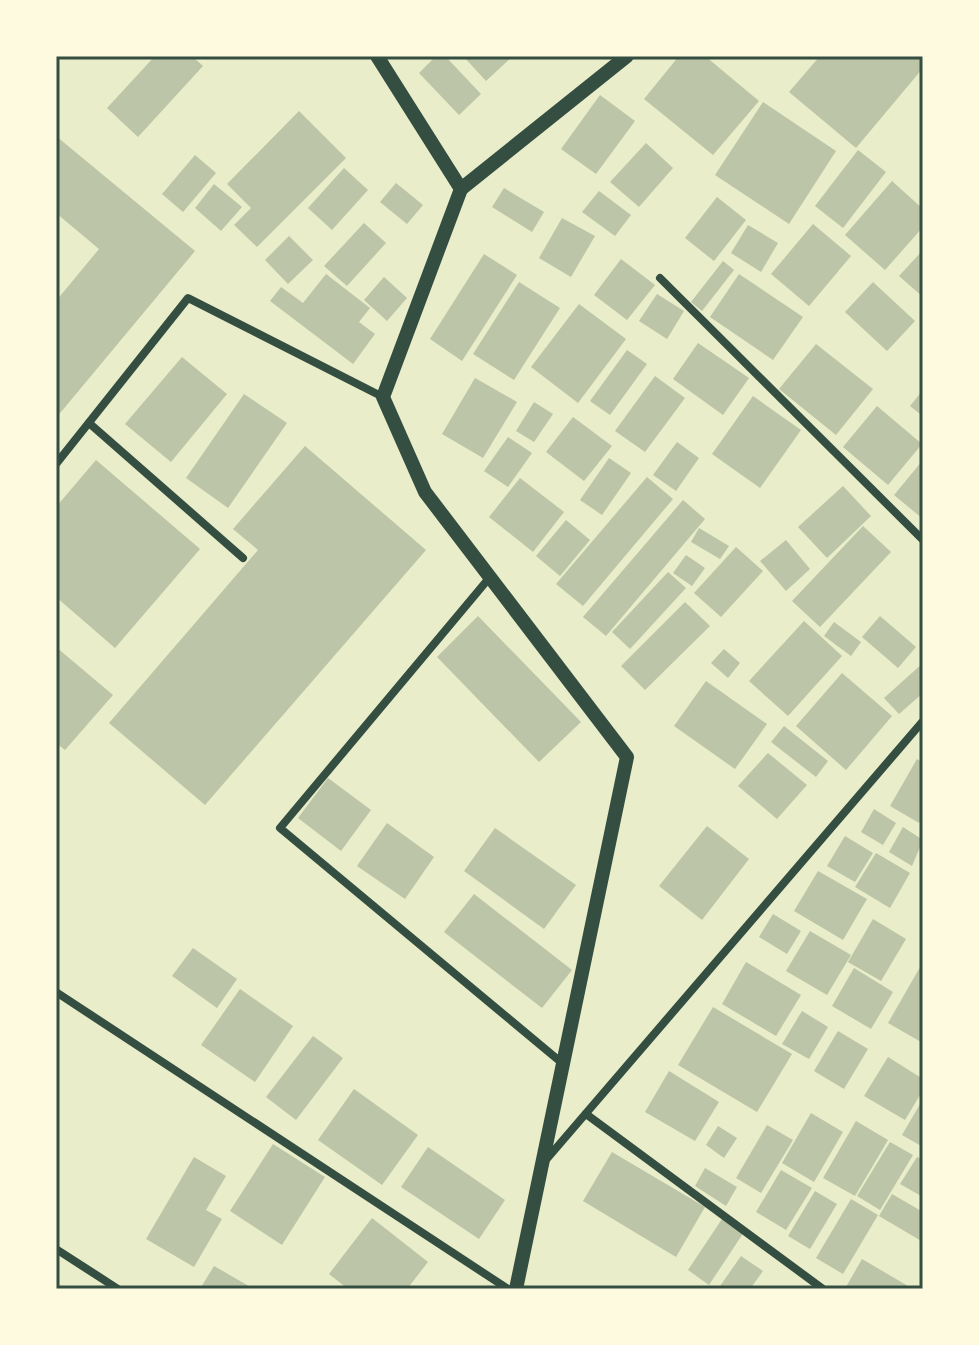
<svg xmlns="http://www.w3.org/2000/svg" width="979" height="1345" viewBox="0 0 979 1345" font-family="'Alegreya Sans',sans-serif">
	<style>
		.building { fill: #bcc5a7 }
		.lines { fill: none; stroke-linecap: round; stroke-linejoin: round }
		.minor { stroke: #344e41; stroke-width: 8 }
		.tertiary { stroke: #344e41; stroke-width: 14 }
		.neatline { fill: none; stroke: #344e41; stroke-width: 3 }
	</style>
	<rect width="100%" height="100%" fill="#e9edc9"/>
	<g class="building">
		<polygon points="155,56 192,56 203,66 138,137 107,108"/>
		<polygon points="436,56 445,56 481,94 459,115 419,73"/>
		<polygon points="463,56 513,56 486,81"/>
		<polygon points="679,56 705,56 759,101 713,155 644,99"/>
		<polygon points="820,56 923,56 923,68 856,148 789,92"/>
		<polygon points="600,95 635,121 596,174 561,149"/>
		<polygon points="763,102 836,151 789,224 715,175"/>
		<polygon points="299,111 346,158 257,247 234,225 251,208 227,184"/>
		<polygon points="56,136 195,251 56,418 56,301 99,249 56,213"/>
		<polygon points="646,143 673,168 639,207 610,182"/>
		<polygon points="858,150 886,172 843,228 815,206"/>
		<polygon points="195,155 216,173 183,212 162,194"/>
		<polygon points="344,168 368,190 332,230 308,208"/>
		<polygon points="892,181 923,209 923,227 885,270 845,235"/>
		<polygon points="396,183 423,205 407,224 380,202"/>
		<polygon points="214,184 242,207 221,231 195,208"/>
		<polygon points="504,188 544,212 532,232 492,207"/>
		<polygon points="599,191 631,215 615,236 582,212"/>
		<polygon points="717,197 746,220 714,261 685,238"/>
		<polygon points="562,218 595,236 571,277 539,258"/>
		<polygon points="364,223 386,243 347,286 324,266"/>
		<polygon points="813,224 851,256 809,306 771,274"/>
		<polygon points="748,225 778,243 761,272 731,253"/>
		<polygon points="289,236 313,260 288,284 265,260"/>
		<polygon points="923,250 923,297 899,276"/>
		<polygon points="484,254 517,275 462,361 430,339"/>
		<polygon points="621,259 655,285 627,320 594,295"/>
		<polygon points="723,261 734,270 702,311 691,302"/>
		<polygon points="326,274 370,308 359,322 375,334 353,364 270,301 281,287 303,303"/>
		<polygon points="739,274 803,317 773,360 710,317"/>
		<polygon points="384,277 407,298 387,321 364,300"/>
		<polygon points="519,282 560,308 514,380 473,354"/>
		<polygon points="873,282 915,321 887,351 845,312"/>
		<polygon points="657,294 684,311 667,339 639,321"/>
		<polygon points="579,304 626,339 578,403 531,367"/>
		<polygon points="698,343 749,378 723,415 673,379"/>
		<polygon points="816,344 873,389 836,435 779,389"/>
		<polygon points="627,350 647,364 610,415 590,401"/>
		<polygon points="182,357 227,394 171,462 125,424"/>
		<polygon points="655,376 685,398 645,452 615,431"/>
		<polygon points="475,378 517,402 483,458 442,434"/>
		<polygon points="923,390 923,410 920,414 910,406"/>
		<polygon points="244,394 287,423 228,508 186,478"/>
		<polygon points="753,396 801,430 760,488 712,454"/>
		<polygon points="534,402 553,414 534,442 516,431"/>
		<polygon points="877,406 922,444 888,485 843,447"/>
		<polygon points="573,417 612,446 584,481 546,452"/>
		<polygon points="508,437 532,453 508,487 484,471"/>
		<polygon points="677,442 699,458 676,491 653,475"/>
		<polygon points="305,446 426,550 205,805 109,723 258,550 233,529"/>
		<polygon points="609,458 631,473 602,515 580,500"/>
		<polygon points="96,460 200,549 115,648 56,597 56,507"/>
		<polygon points="923,460 923,519 894,495"/>
		<polygon points="647,477 673,499 583,606 556,584"/>
		<polygon points="520,478 564,512 533,552 489,517"/>
		<polygon points="843,486 871,516 827,558 798,527"/>
		<polygon points="683,500 705,519 606,636 583,617"/>
		<polygon points="566,520 590,540 560,576 536,556"/>
		<polygon points="863,526 891,552 820,627 792,601"/>
		<polygon points="699,528 729,546 720,559 691,542"/>
		<polygon points="786,540 810,569 786,591 760,561"/>
		<polygon points="736,547 763,571 721,617 694,593"/>
		<polygon points="686,555 705,568 692,586 673,573"/>
		<polygon points="668,572 686,588 630,649 612,632"/>
		<polygon points="685,602 710,626 645,690 621,666"/>
		<polygon points="478,616 581,722 539,762 437,657"/>
		<polygon points="880,616 916,647 898,668 862,637"/>
		<polygon points="804,621 842,656 788,716 749,681"/>
		<polygon points="834,622 861,642 851,656 824,636"/>
		<polygon points="56,647 113,695 65,750 56,743"/>
		<polygon points="724,649 740,663 728,678 711,663"/>
		<polygon points="923,663 923,693 899,714 884,698"/>
		<polygon points="842,673 892,716 846,770 796,726"/>
		<polygon points="706,681 767,724 735,769 674,726"/>
		<polygon points="784,726 828,761 816,777 771,742"/>
		<polygon points="768,753 807,785 777,819 738,786"/>
		<polygon points="917,759 923,763 923,816 919,823 890,806"/>
		<polygon points="328,778 371,810 341,851 298,818"/>
		<polygon points="874,809 896,823 883,845 861,832"/>
		<polygon points="387,823 434,857 405,899 357,866"/>
		<polygon points="707,826 749,859 702,920 659,886"/>
		<polygon points="903,827 923,840 912,866 889,852"/>
		<polygon points="495,828 576,885 544,929 464,871"/>
		<polygon points="845,836 873,853 855,882 827,866"/>
		<polygon points="876,853 910,873 890,908 855,887"/>
		<polygon points="818,871 867,899 843,940 794,911"/>
		<polygon points="474,894 572,970 542,1008 444,932"/>
		<polygon points="773,914 801,931 787,954 759,937"/>
		<polygon points="873,919 906,939 881,981 848,962"/>
		<polygon points="810,931 851,955 827,995 786,971"/>
		<polygon points="193,948 237,979 217,1008 172,976"/>
		<polygon points="746,962 801,995 776,1036 722,1004"/>
		<polygon points="923,962 923,1038 921,1042 888,1023"/>
		<polygon points="854,968 893,992 871,1029 832,1006"/>
		<polygon points="240,989 293,1026 255,1082 201,1045"/>
		<polygon points="713,1007 792,1054 757,1112 678,1065"/>
		<polygon points="802,1011 828,1027 809,1059 782,1044"/>
		<polygon points="838,1031 868,1049 844,1089 814,1071"/>
		<polygon points="313,1036 343,1058 296,1120 266,1097"/>
		<polygon points="888,1057 923,1079 923,1090 905,1120 864,1096"/>
		<polygon points="669,1071 719,1102 695,1141 645,1112"/>
		<polygon points="354,1089 418,1135 382,1185 318,1140"/>
		<polygon points="923,1099 923,1147 902,1135"/>
		<polygon points="811,1113 843,1132 814,1182 782,1163"/>
		<polygon points="856,1121 888,1140 855,1196 823,1178"/>
		<polygon points="767,1125 793,1140 761,1193 736,1178"/>
		<polygon points="718,1126 737,1138 724,1158 706,1145"/>
		<polygon points="890,1142 913,1155 880,1210 857,1196"/>
		<polygon points="273,1144 325,1177 282,1245 230,1211"/>
		<polygon points="428,1147 505,1200 479,1239 401,1187"/>
		<polygon points="612,1152 705,1207 676,1257 583,1201"/>
		<polygon points="194,1157 226,1176 206,1210 222,1219 194,1267 146,1239"/>
		<polygon points="917,1157 923,1160 923,1197 900,1184"/>
		<polygon points="705,1168 737,1187 726,1206 695,1186"/>
		<polygon points="781,1170 812,1188 786,1230 756,1212"/>
		<polygon points="815,1191 837,1204 810,1249 788,1236"/>
		<polygon points="892,1194 923,1212 923,1242 879,1216"/>
		<polygon points="851,1199 878,1215 843,1274 816,1258"/>
		<polygon points="372,1218 428,1262 407,1289 348,1289 329,1274"/>
		<polygon points="722,1219 744,1232 709,1285 688,1270"/>
		<polygon points="741,1256 763,1271 750,1289 718,1289"/>
		<polygon points="862,1259 913,1289 850,1289 846,1287"/>
		<polygon points="214,1266 254,1289 200,1289"/>
	</g>
	<g class="lines">
		<g class="minor">
			<polyline points="660,278 923,540"/>
			<polyline points="89,423 243,558"/>
			<polyline points="56,464 188,298 383,397"/>
			<polyline points="490,577 280,828 562,1063"/>
			<polyline points="56,992 508,1289"/>
			<polyline points="586,1114 823,1289"/>
			<polyline points="545,1161 923,721"/>
			<polyline points="56,1249 118,1289"/>
		</g>
		<g class="tertiary">
			<polyline points="377,56 461,189 383,397 425,492 627,757 516,1289"/>
			<polyline points="461,189 627,56"/>
		</g>
	</g>
	<rect width="979" height="1345" fill="none" stroke="#fefae0" stroke-width="116"/>
	<rect x="58" y="58" width="863" height="1229" class="neatline"/>
</svg>
